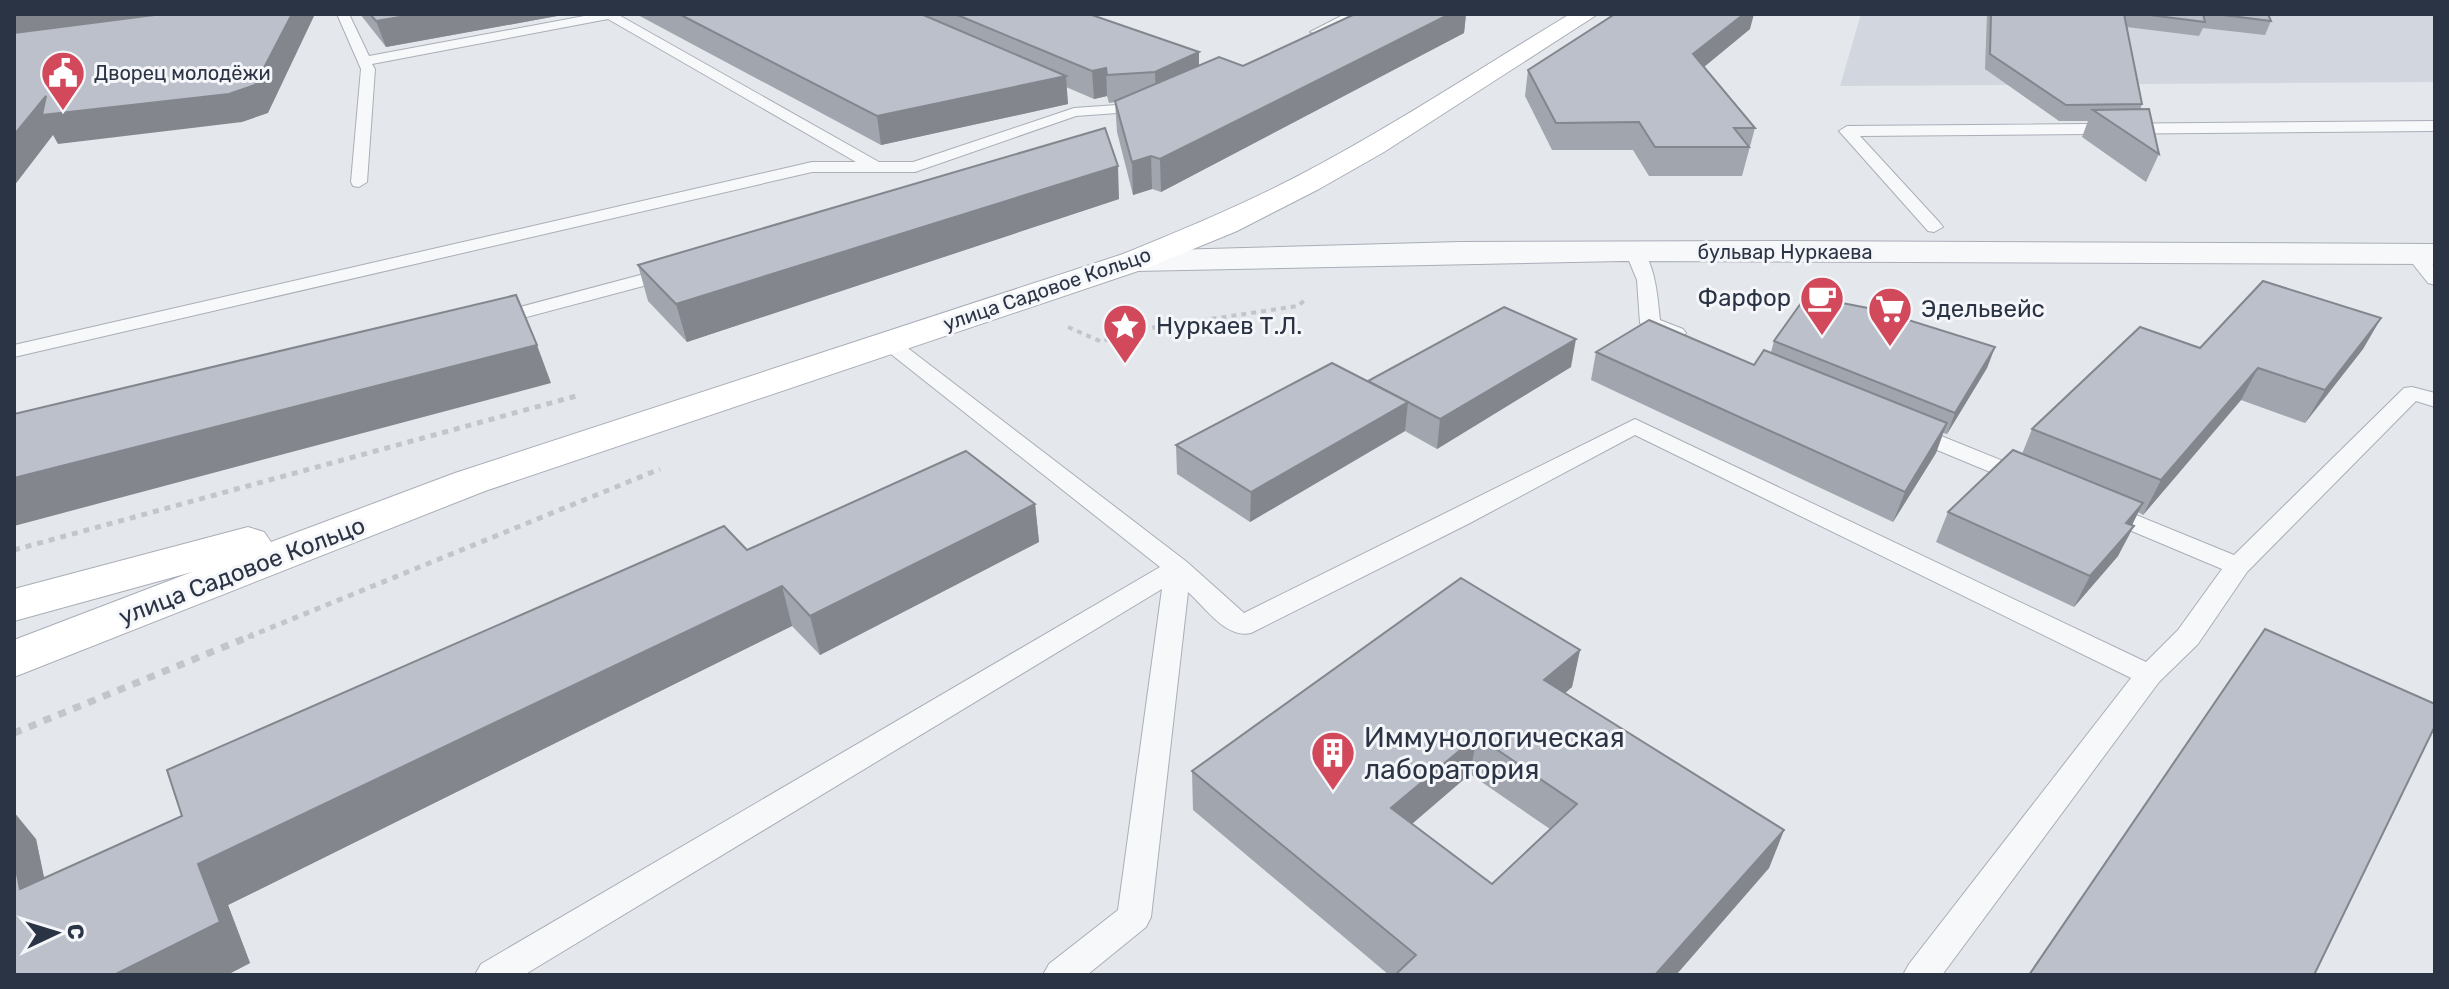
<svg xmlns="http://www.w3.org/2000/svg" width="2449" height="989" viewBox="0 0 2449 989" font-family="Rubik,sans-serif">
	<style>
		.built { fill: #d2d6de }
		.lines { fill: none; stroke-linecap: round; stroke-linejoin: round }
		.service-casing { stroke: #a9aeb7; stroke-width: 2 }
		.minor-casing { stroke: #a9aeb7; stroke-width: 2 }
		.secondary-casing { stroke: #a9aeb7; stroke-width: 2 }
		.path-far2 { stroke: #c2c5cb; stroke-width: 4; stroke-dasharray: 5 5; stroke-linecap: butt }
		.path-far1 { stroke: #c2c5cb; stroke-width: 5; stroke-dasharray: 6 6; stroke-linecap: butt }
		.path { stroke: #c2c5cb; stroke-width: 7; stroke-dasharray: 8 8; stroke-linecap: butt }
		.service { fill: #f7f8fa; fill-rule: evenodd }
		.minor { fill: #f7f8fa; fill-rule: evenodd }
		.secondary { fill: #fff; fill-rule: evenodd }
		.wall { fill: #a1a5ae; fill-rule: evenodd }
		.shaded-wall { fill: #83868d }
		.building { fill: #bbc0ca; stroke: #83868d; stroke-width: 2; fill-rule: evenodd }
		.labels { text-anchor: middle; stroke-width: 6; stroke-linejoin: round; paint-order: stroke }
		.far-poi-label { font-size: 20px; fill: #2b3445; stroke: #f4f6f9; text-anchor: start }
		.far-street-label { font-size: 20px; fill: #2b3445; stroke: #f4f6f9 }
		.poi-label { font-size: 24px; fill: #2b3445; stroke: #f4f6f9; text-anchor: start }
		.street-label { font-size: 24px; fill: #2b3445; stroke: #f4f6f9 }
		.near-poi-label { font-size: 28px; fill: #2b3445; stroke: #f4f6f9; text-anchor: start }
	</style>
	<rect width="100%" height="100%" fill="#e4e7ec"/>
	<polygon class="built" points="1861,14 2435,14 2435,82 1840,86"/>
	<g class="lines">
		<g class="service-casing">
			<g id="service">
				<polygon points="337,14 349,14 369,56 595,14 617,14 879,162 913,162 1074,108 1145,103 1152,107 1145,111 1076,116 915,172 812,172 14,357 14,345 812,162 856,162 608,19 372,64 375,69 367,182 359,187 353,186 351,182 361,69"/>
				<polygon points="1345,14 1361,14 1322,35 1310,32"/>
				<polygon points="2435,121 2435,131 1860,136 1940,223 1943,227 1934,232 1928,231 1839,131 1847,126"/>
				<path d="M 1634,246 C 1655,251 1658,301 1660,320 L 1683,329 L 1686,333 L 1683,337 C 1670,341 1649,333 1640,323 L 1637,280 L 1625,251 Z"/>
				<polygon points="2414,249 2420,250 2435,267 2435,285 2428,283 2405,254"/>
				<polygon points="674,266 683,272 681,276 493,326 483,320 486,316"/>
				<path d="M 889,337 L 896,339 L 1187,562 L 1244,613 L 1635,419 L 2146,662 L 2178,630 L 2222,569 L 2096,516 L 2093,511 L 2096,506 L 2114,506 L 2234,555 L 2404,388 L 2412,387 L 2435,393 L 2435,407 L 2416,401 L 2247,572 L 2198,644 L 2159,682 L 1942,975 L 1903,975 L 1909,964 L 2131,678 L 1635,435 L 1470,523 L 1251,633 C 1226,639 1205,607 1188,592 L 1151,917 L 1146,927 L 1087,975 L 1043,975 L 1049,964 L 1118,910 L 1162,589 L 524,975 L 475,975 L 481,964 L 1160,567 L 882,347 L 879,343 L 882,339 Z"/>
				<polygon points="1909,423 2035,474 2039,479 2035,484 2019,484 1901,435 1898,430 1901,425"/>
			</g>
		</g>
		<g class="minor-casing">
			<polygon id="minor" points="1785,241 2435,244 2435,264 1622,261 1135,271 1123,268 1118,261 1123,254 1135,251 1460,242"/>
		</g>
		<g class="secondary-casing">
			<path id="secondary" d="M 1570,14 L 1598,14 L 1384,152 L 1319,189 L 1237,231 L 1147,268 L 485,491 L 14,677 L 14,640 L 192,572 L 14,621 L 14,589 L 248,527 L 264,532 L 271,542 L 455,473 L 1123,254 C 1182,230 1240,206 1296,177 C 1390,128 1479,69 1570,14 Z"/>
		</g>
		<polyline class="path-far2" points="1068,327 1102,342 1123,332 1298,306 1307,298"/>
		<g class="path-far1">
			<polyline points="14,550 580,395"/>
			<polyline points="248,637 660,469"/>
		</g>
		<polyline class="path" points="14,733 253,635"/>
		<use href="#service" class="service"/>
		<use href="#minor" class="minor"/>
		<use href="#secondary" class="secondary"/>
	</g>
	<g class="wall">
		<polygon points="360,14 568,14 386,47"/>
		<polygon points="636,14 1103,14 1096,17 1199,52 1199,66 1243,66 1355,14 1466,14 1464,33 1161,192 1152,189 1133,195 1117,132 1115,102 1109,103 1107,96 1094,99 1066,87 1068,104 881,145"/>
		<polygon points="1987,14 2268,14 2271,21 2265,35 2203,28 2199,36 2127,27 2142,104 2140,110 2159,154 2146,182 2082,137 2088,121 2059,121 1985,69"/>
		<polygon points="1750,29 1704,67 1755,128 1742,176 1649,176 1633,150 1552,150 1525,96 1528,70"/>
		<polygon points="1119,199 687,342 648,301 638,265"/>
		<polygon points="2381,318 2363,349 2305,423 2241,400 2143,515 2138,512 2118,556 2074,607 1936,542 1948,512 2022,454 2032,429 2200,348"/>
		<polygon points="1774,341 1995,347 1987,368 1947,434 1943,433 1936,453 1893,522 1591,380 1596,352 1754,365 1771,352"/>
		<polygon points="1571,367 1437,449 1405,431 1250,522 1177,474 1176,445 1368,382"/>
		<polygon points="1035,504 1039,542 820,655 792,626 228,905 250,963 227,975 14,975 36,839 44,878 182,816 747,550"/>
		<path d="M 1580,650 L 1572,687 L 1565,693 L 1784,830 L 1769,868 L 1676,975 L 1389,975 L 1193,810 L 1192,771 ZM 1470,774 L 1550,829 L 1492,884 L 1412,824 Z"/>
	</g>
	<g class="shaded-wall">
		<polygon points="14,14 218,14 14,41"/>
		<polygon points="292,14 315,14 268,113 242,122 58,144 53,135 14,186 14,135 46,96"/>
		<polygon points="418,14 568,14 386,47 376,21"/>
		<polygon points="1450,14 1466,14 1464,33 1161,192 1160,159"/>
		<polygon points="1744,14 1754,14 1750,29 1688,80 1693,54"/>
		<polygon points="1199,52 1199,80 1156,100 1155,72"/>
		<polygon points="1106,68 1107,96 1094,99 1092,71"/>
		<polygon points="1066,76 1068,104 881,145 877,116"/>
		<polygon points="1151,156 1152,189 1133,195 1132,162"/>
		<polygon points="1118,166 1119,199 687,342 676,304"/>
		<polygon points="2381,318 2363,349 2305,423 2325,390"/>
		<polygon points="1576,339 1571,367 1437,449 1440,419"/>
		<polygon points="537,345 551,383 14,526 14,478"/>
		<polygon points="1995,347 1987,368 1947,434 1955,413"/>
		<polygon points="2258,368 2241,400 2143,515 2161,480"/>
		<polygon points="1408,402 1405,431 1250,522 1251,492"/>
		<polygon points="1947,423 1936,453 1893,522 1905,492"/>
		<polygon points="2143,503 2128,533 2134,526 2118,556 2074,607 2090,576 2126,523"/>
		<polygon points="1035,504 1039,542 820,655 810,616"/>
		<polygon points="782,586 792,626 228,905 250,963 227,975 114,975 198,864"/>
		<polygon points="1580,650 1572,687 1536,718 1544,680"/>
		<polygon points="1477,736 1470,774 1386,846 1391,808"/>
		<polygon points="14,812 36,839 55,930 20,889 14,859"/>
		<polygon points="1784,830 1769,868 1676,975 1655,975"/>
	</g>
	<g class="building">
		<polygon points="162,14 292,14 255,85 229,94 42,115 46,96 14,135 14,33"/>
		<polygon points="370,14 418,14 376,21"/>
		<polygon points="679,14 921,14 1066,76 877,116"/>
		<polygon points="955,14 1089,14 1199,52 1155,72 1107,75 1106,68 1092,71"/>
		<polygon points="1355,14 1450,14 1160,159 1151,156 1132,162 1115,101 1219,57 1243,66"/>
		<polygon points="1615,14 1744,14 1693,54 1755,128 1734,128 1749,147 1655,147 1639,122 1556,123 1528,70"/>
		<polygon points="1991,14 2124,14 2142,104 2066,105 1990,54"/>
		<polygon points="2142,14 2203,14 2205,22"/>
		<polygon points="2215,14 2268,14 2271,21"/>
		<polygon points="2149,109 2159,154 2093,110"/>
		<polygon points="1105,128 1118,166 676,304 638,265"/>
		<polygon points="2263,281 2381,318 2325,390 2258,368 2161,480 2032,429 2140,327 2200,348"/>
		<polygon points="516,295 537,345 14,478 14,414"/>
		<polygon points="1806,296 1873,309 1995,347 1955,413 1774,341"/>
		<polygon points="1504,307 1576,339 1440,419 1368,381"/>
		<polygon points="1649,320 1754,365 1764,350 1947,423 1905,492 1596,352"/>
		<polygon points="1332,363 1408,402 1251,492 1176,445"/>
		<polygon points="2013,450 2143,503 2126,523 2134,526 2090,576 1948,512"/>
		<polygon points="966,451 1035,504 810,616 782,586 198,864 220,922 114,975 14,975 14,859 20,889 182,816 167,770 724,526 747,550"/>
		<path d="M 1461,578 L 1580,650 L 1544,680 L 1784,830 L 1655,975 L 1395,975 L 1416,955 L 1192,771 ZM 1477,736 L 1577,804 L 1492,884 L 1391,808 Z"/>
		<polygon points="2265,629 2435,704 2435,726 2314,975 2029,975"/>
	</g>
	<defs>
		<g id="civic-pin" transform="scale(2.3)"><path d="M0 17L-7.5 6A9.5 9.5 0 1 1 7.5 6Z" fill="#d1495b" stroke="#f4f6f9"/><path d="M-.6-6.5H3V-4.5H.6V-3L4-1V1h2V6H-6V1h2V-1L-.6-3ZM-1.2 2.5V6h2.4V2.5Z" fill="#fff"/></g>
		<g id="cafe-pin" transform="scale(2.3)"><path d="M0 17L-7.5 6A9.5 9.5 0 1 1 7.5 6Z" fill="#d1495b" stroke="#f4f6f9"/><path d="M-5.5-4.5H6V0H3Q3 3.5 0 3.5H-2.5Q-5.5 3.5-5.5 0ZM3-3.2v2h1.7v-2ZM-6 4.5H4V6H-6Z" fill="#fff"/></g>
		<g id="supermarket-pin" transform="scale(2.3)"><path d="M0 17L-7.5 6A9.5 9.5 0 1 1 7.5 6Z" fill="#d1495b" stroke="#f4f6f9"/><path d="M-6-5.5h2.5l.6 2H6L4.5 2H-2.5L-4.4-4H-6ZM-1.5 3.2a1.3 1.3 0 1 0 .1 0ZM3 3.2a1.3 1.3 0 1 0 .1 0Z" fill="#fff"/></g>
		<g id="sight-pin" transform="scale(2.3)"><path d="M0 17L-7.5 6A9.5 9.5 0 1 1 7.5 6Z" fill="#d1495b" stroke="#f4f6f9"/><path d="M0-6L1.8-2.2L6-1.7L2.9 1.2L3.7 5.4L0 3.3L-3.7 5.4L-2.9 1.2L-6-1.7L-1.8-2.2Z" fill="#fff"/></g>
		<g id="building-pin" transform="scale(2.3)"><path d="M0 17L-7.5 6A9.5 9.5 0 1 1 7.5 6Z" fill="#d1495b" stroke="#f4f6f9"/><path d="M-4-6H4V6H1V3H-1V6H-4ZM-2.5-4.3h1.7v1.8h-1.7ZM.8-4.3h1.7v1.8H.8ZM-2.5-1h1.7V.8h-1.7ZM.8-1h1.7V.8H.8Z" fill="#fff"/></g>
	</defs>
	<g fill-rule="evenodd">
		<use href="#civic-pin" x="63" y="73"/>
		<use href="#cafe-pin" x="1822" y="298"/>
		<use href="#supermarket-pin" x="1890" y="309"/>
		<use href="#sight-pin" x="1125" y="326"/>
		<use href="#building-pin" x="1333" y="753"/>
	</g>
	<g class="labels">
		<g class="far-poi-label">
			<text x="94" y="80">Дворец молодёжи</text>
		</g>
		<g class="far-street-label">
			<text x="1785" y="259">бульвар Нуркаева</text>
			<text transform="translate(1047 289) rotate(-19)" y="7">улица Садовое Кольцо</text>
		</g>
		<g class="poi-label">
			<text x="1791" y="306" text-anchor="end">Фарфор</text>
			<text x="1921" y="317">Эдельвейс</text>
			<text x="1156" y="334">Нуркаев Т.Л.</text>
		</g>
		<g class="street-label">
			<text transform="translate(242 571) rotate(-21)" y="8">улица Садовое Кольцо</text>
		</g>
		<g class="near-poi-label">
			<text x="1364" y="747">Иммунологическая<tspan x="1364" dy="32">лаборатория</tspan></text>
		</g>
	</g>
	<rect width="2449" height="989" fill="none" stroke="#2b3445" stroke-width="32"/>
	<g transform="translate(56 933) rotate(86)" stroke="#f4f6f9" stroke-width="6" paint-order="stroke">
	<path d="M0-6L14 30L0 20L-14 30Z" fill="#2b3445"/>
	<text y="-12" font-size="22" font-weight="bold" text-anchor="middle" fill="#2b3445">С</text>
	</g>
</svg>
